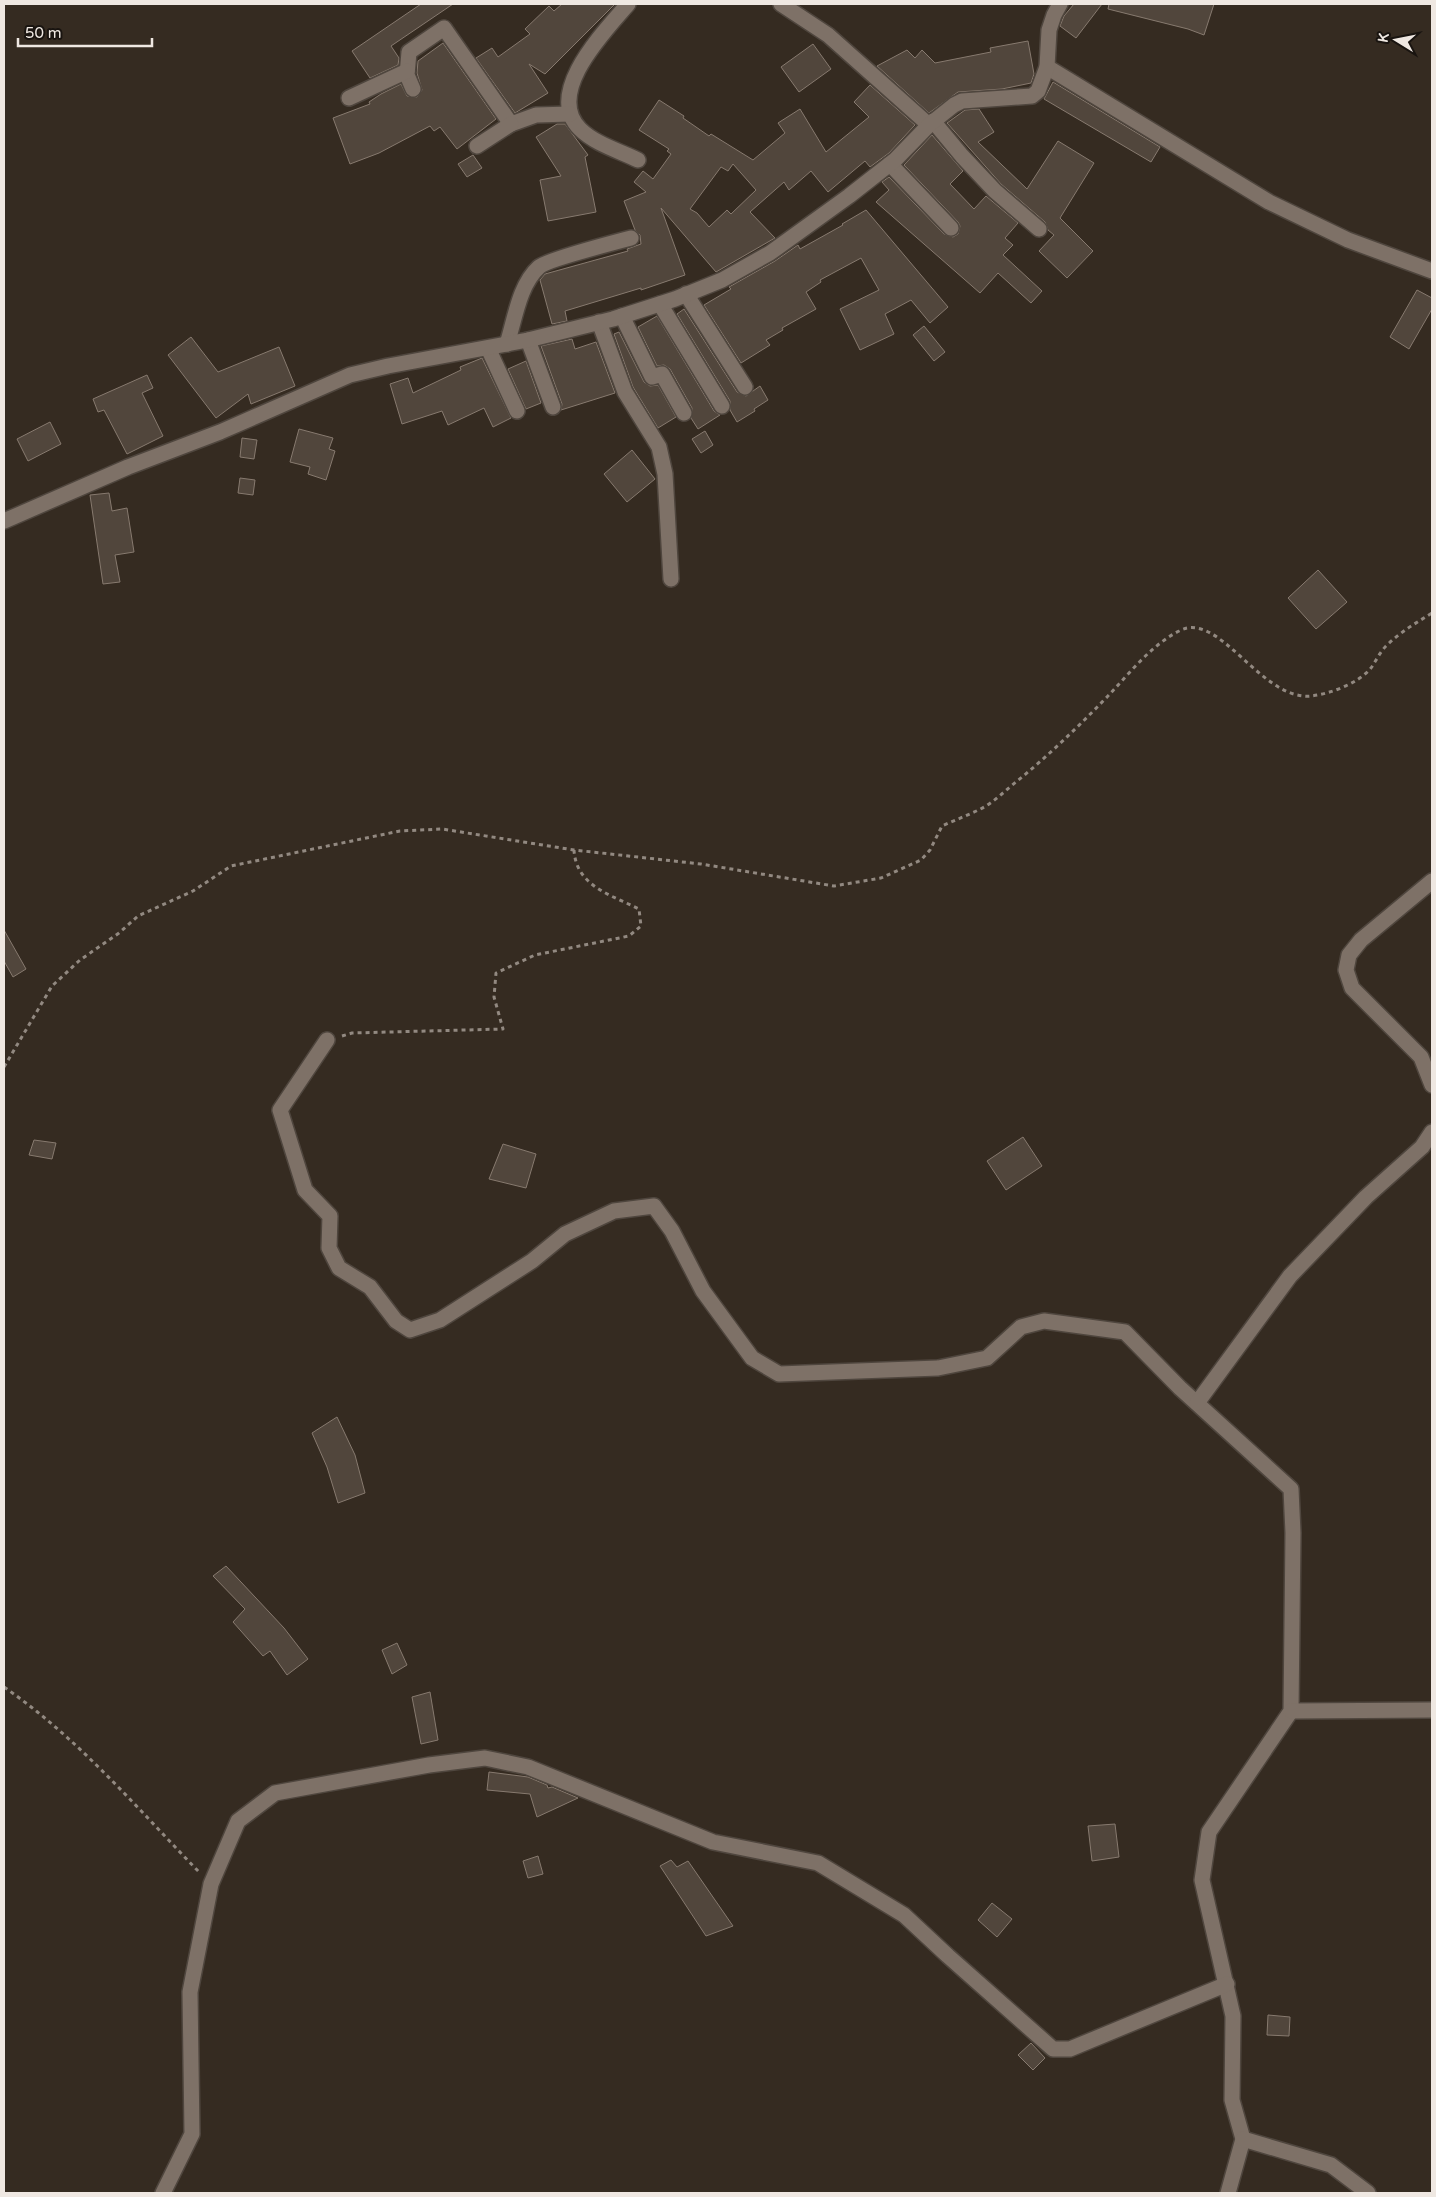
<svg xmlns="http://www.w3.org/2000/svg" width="1436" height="2197" viewBox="0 0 1436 2197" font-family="'Varela Round',sans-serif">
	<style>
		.building { fill: #51463c; stroke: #877a6f; fill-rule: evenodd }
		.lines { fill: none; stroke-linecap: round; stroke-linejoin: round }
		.minor-casing { stroke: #4f463e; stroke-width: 18 }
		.path { stroke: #928981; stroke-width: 3; stroke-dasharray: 4 4; stroke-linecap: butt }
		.minor { stroke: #7e7167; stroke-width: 15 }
	</style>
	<rect width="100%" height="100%" fill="#352b21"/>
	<g class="building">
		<polygon points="421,4 453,4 391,46 399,58 398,65 370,78 352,51"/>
		<polygon points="562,4 615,4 545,74 529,64 548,93 515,113 476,58 492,48 498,57 530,34 525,29 549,6 554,11"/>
		<polygon points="1074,4 1102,4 1076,38 1060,26 1064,16"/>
		<polygon points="1109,4 1214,4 1204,35 1188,29 1108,9"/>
		<polygon points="1028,41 1034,74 1031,83 1002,89 958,92 929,113 877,66 907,50 915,58 922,50 935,63 991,52 990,48"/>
		<polygon points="443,43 496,119 457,149 440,127 434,131 430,126 379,153 350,164 333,118 370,104 369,102 381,94 401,84 407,96 417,97 422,90 417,73 418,61"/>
		<polygon points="813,44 831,69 799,92 781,67"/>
		<polygon points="1053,82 1160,147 1151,162 1044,99"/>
		<path d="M 870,85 L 915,125 L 889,153 L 870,167 L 865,161 L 828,192 L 811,171 L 789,190 L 784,182 L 750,212 L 775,238 L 716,272 L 661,208 L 685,275 L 641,290 L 641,288 L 565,311 L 567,321 L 552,324 L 540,280 L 545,274 L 628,251 L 627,249 L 641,244 L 640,235 L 635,230 L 624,201 L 646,192 L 634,182 L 643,171 L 653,179 L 671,154 L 667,151 L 669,149 L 639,130 L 659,100 L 684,116 L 683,118 L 709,136 L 711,134 L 753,160 L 785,133 L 778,123 L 800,109 L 826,152 L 869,117 L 854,102 ZM 733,164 L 756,190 L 731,214 L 727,210 L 709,227 L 697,213 L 690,209 L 721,167 L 728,171 Z"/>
		<polygon points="979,109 994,132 978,142 1027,189 1058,141 1094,163 1060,218 1093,251 1067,278 1039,251 1054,235 1048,230 1045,222 1001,184 947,123 965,110"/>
		<polygon points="557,124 565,124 588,155 585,157 596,212 548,221 540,180 561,176 536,137"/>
		<polygon points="932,135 963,171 950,184 974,209 986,196 1018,223 1005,238 1013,245 1003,255 1042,291 1031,303 998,273 980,293 876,202 889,190 882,182 889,177 944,234 953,237 958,234 960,226 958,222 904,165"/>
		<polygon points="473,155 482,168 467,177 458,164"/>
		<polygon points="866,210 948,307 930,323 911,300 885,314 894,334 860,350 840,309 879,290 861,258 820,280 821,282 806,292 816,309 782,328 783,330 766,340 770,345 741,363 704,305 731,289 729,287 775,261 798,245 800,249 843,225 842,224"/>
		<polygon points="1417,290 1432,298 1432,309 1409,349 1390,337"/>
		<polygon points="684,309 737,392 746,396 760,386 768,400 754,409 755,411 737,422 730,410 730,401 677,314"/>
		<polygon points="657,316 714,411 720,415 698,429 691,418 692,408 670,369 664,365 657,366 638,327"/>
		<polygon points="924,326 945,352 934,361 913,335"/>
		<polygon points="619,332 644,382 650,386 658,385 676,417 658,428 633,387 614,334"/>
		<polygon points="191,337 218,372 279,347 295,386 251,404 248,394 216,418 168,355"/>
		<polygon points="572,339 575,349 596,342 615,393 561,410 562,404 541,346"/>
		<polygon points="482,358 511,418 493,427 484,408 448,425 442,411 402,424 390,384 408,378 413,393 461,370 460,367"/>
		<polygon points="526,361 541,403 526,409 508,369"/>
		<polygon points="147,375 153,388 142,393 163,436 127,454 104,410 98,412 93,399"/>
		<polygon points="50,422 61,444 28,461 17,439"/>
		<polygon points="299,429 333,438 329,449 335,451 326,480 308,474 310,467 290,462"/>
		<polygon points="705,431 713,445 701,453 692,439"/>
		<polygon points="242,438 257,440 254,459 240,457"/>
		<polygon points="632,450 655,479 627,502 604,474"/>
		<polygon points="240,478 255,480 253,495 238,493"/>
		<polygon points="109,493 112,511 127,508 134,552 115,555 120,582 103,584 90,495"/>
		<polygon points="1318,570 1347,602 1316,629 1288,598"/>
		<polygon points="4,930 26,969 13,977 4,961"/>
		<polygon points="1023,1137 1042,1166 1006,1190 987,1161"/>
		<polygon points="34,1140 56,1143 52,1159 29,1155"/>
		<polygon points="503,1144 536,1154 526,1188 489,1179"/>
		<polygon points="337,1417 355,1455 365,1493 338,1503 327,1467 312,1433"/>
		<polygon points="226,1566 284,1628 308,1659 287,1675 270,1651 263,1656 233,1622 245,1609 213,1576"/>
		<polygon points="397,1643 407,1665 392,1674 382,1650"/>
		<polygon points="430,1692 438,1740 421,1744 412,1697"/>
		<polygon points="489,1772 528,1777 547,1785 548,1788 552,1787 578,1798 537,1817 530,1794 487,1790"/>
		<polygon points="1115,1824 1119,1857 1092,1861 1088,1826"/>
		<polygon points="538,1856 543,1874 528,1878 523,1861"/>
		<polygon points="671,1860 677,1867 688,1861 733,1926 706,1936 660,1866"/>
		<polygon points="992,1903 1012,1919 997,1937 978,1920"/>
		<polygon points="1268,2015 1290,2017 1289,2036 1267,2035"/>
		<polygon points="1031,2043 1045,2058 1033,2070 1018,2055"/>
	</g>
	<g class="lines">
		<g class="minor-casing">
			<g id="minor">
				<path d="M 628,4 C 604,32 544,93 580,129 C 595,144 620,151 638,160"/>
				<polyline points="781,4 828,35 929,125"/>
				<polyline points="1047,67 1269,202 1348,240 1432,271"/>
				<polyline points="413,89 407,75 409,52 444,28 511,124 536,115 570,114"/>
				<polyline points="349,98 407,71"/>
				<polyline points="933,121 962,156 995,191 1039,229"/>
				<polyline points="477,146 511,124"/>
				<polyline points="890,164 951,228"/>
				<polyline points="686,294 745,387"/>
				<polyline points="660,304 722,406"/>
				<polyline points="622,316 652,377 662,374 684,413"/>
				<polyline points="599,322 625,392 659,447 665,474 671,579"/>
				<polyline points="528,340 553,407"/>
				<path d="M 507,344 C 515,319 519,285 539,267 C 546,260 616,242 631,238"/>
				<polyline points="488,348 517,411"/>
				<polyline points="4,521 128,467 220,432 350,375 388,366 528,340 613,319 675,299 722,280 770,253 849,196 895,160 929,125 954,105 962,101 1032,96 1038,91 1047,67 1049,30 1054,15 1060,4"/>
				<polyline points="1432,881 1361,940 1349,955 1346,970 1352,988 1421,1057 1432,1085"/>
				<polyline points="327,1040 280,1110 305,1190 330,1216 329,1248 339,1268 370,1287 396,1321 410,1330 440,1320 532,1261 565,1234 614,1211 654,1206 672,1231 703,1291 752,1358 779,1374 938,1368 987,1358 1021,1327 1044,1321 1125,1332 1180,1388 1291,1489 1293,1533 1291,1711 1209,1832 1202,1880 1233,2016 1232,2100 1243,2139 1228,2193"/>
				<polyline points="1197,1403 1290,1276 1366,1197 1422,1147 1432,1132"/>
				<polyline points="1291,1711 1432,1710"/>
				<polyline points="1243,2139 1331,2165 1368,2193"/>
				<polyline points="163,2193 192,2134 190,1992 211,1884 238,1821 275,1793 429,1765 485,1758 528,1767 713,1842 818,1863 904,1915 948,1956 1053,2049 1070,2049 1227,1984"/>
			</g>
		</g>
		<g class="path">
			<path d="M 342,1036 L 352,1033 L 503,1029 L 494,997 L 496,973 L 535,955 L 629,936 L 641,926 L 639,909 C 611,895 576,886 574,850"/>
			<path d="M 4,1067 L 52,986 L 80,960 L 119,933 L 138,916 L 193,891 L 231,866 L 400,831 L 442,829 L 574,850 L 701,864 L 834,886 L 881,878 L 921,860 L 930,850 L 942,826 C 957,819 972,814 986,806 C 997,799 1006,790 1016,782 C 1048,756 1078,727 1107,697 C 1129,674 1150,646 1179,631 C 1219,609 1261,701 1311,696 C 1330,694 1359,683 1371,668 C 1376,661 1380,652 1386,646 C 1400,632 1416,623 1432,613"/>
			<path d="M 4,1687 C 78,1738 137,1808 199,1872"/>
		</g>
		<use href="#minor" class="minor"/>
	</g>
	<rect width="1436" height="2197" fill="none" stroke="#efe8e2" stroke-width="10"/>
	<g transform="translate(1396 40) rotate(280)" stroke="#191410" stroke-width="4" paint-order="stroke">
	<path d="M0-4L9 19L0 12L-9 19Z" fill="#efe8e2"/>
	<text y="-8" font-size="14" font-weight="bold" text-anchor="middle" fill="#efe8e2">K</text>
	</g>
	<path d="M18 38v8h134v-8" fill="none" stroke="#efe8e2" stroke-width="2.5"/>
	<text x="25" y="38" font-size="15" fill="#efe8e2" stroke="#191410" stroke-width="4" paint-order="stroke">50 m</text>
</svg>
